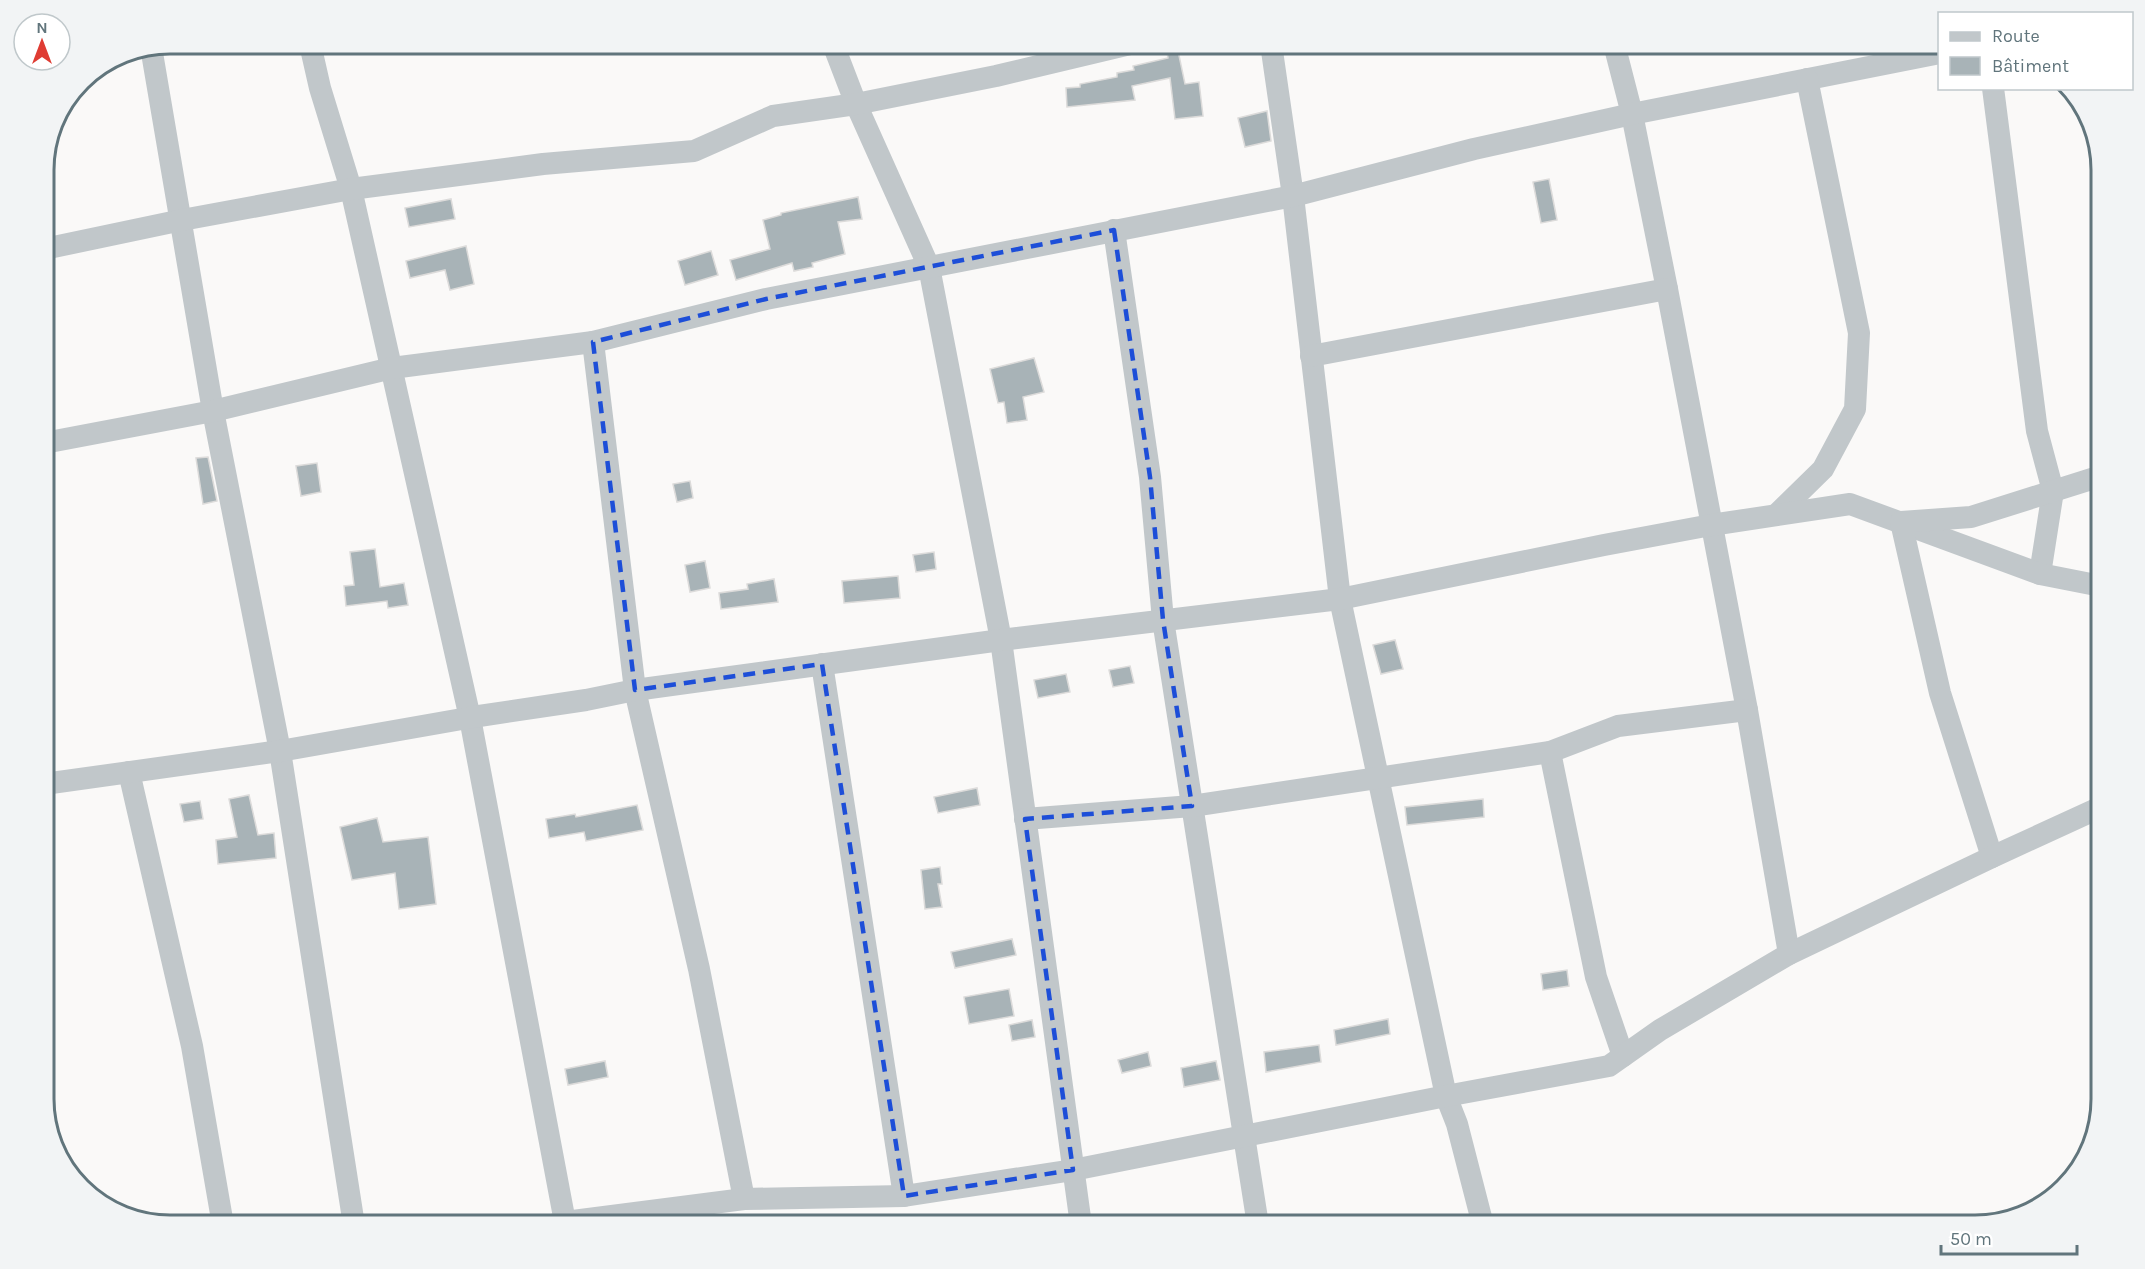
<svg xmlns="http://www.w3.org/2000/svg" width="2145" height="1269" viewBox="0 0 2145 1269" font-family="Karla,sans-serif">
	<style>
		.building { fill: #a8b3b7; stroke: #dcdbda; stroke-width: 1.5 }
		.lines { fill: none; stroke-linecap: round; stroke-linejoin: round }
		.minor { stroke: #c1c7ca; stroke-width: 22 }
		.marked { fill: none; stroke: #1d4ed8; stroke-width: 4.5; stroke-dasharray: 12 8; stroke-linejoin: round }
		.rim { fill: none; stroke: #61757c; stroke-width: 3 }
	</style>
	<rect width="100%" height="100%" fill="#faf9f8"/>
	<g class="building">
		<polygon points="1177,46 1185,84 1199,82 1203,116 1175,119 1170,78 1132,86 1135,100 1067,107 1066,88 1080,87 1080,84 1117,77 1117,73 1134,70 1133,66 1168,58 1166,47"/>
		<polygon points="1267,111 1271,141 1245,147 1238,118"/>
		<polygon points="1549,179 1557,220 1541,223 1533,182"/>
		<polygon points="858,197 862,219 838,222 845,254 812,263 813,267 794,271 792,263 736,280 730,260 770,249 763,220 781,215 781,213"/>
		<polygon points="451,199 455,219 409,227 405,208"/>
		<polygon points="466,246 474,284 450,290 445,270 410,278 406,261"/>
		<polygon points="711,251 718,275 685,285 678,261"/>
		<polygon points="1034,358 1044,392 1023,397 1027,420 1007,423 1004,402 998,403 990,369"/>
		<polygon points="208,457 217,501 203,504 196,458"/>
		<polygon points="317,463 321,492 301,496 296,466"/>
		<polygon points="690,481 693,498 677,502 673,484"/>
		<polygon points="375,549 380,587 404,583 408,605 388,608 387,601 346,606 344,586 354,585 350,552"/>
		<polygon points="934,552 936,569 916,572 913,555"/>
		<polygon points="705,561 710,588 690,592 685,565"/>
		<polygon points="898,576 900,598 844,603 842,581"/>
		<polygon points="774,579 778,602 721,609 719,593 748,589 747,584"/>
		<polygon points="1395,640 1403,669 1381,674 1373,645"/>
		<polygon points="1130,666 1134,683 1113,687 1109,670"/>
		<polygon points="1066,674 1070,692 1038,698 1034,680"/>
		<polygon points="977,788 980,805 938,813 934,797"/>
		<polygon points="249,795 258,835 274,833 276,858 218,864 216,840 237,837 229,799"/>
		<polygon points="1483,799 1484,817 1407,825 1405,807"/>
		<polygon points="200,801 203,819 184,822 180,804"/>
		<polygon points="637,805 643,830 586,841 584,832 549,838 546,819 575,814 576,817"/>
		<polygon points="377,818 383,842 428,837 436,904 399,909 395,873 352,880 340,827"/>
		<polygon points="940,867 942,884 938,884 942,907 925,909 921,870"/>
		<polygon points="1012,939 1016,955 955,968 951,952"/>
		<polygon points="1567,970 1569,986 1543,990 1541,974"/>
		<polygon points="1009,989 1014,1016 969,1024 964,997"/>
		<polygon points="1388,1019 1390,1034 1336,1045 1334,1030"/>
		<polygon points="1032,1020 1035,1037 1012,1041 1009,1025"/>
		<polygon points="1319,1045 1321,1062 1266,1072 1264,1052"/>
		<polygon points="1148,1052 1151,1066 1122,1073 1118,1060"/>
		<polygon points="605,1061 608,1077 568,1085 565,1069"/>
		<polygon points="1216,1061 1220,1080 1184,1087 1181,1068"/>
	</g>
	<g class="lines">
		<g class="minor">
			<polyline points="310,44 320,88 351,189 470,718 565,1222"/>
			<polyline points="833,44 856,104 929,267 1001,640 1081,1225"/>
			<polyline points="1271,44 1293,196 1340,599 1446,1096 1457,1124 1483,1225"/>
			<polyline points="1614,44 1632,114 1667,289 1747,710 1789,954"/>
			<polyline points="151,47 213,411 280,751 354,1225"/>
			<polyline points="1993,88 2037,431 2053,491 2040,574"/>
			<polyline points="1114,230 1150,477 1163,620 1258,1225"/>
			<polyline points="44,249 182,220 351,189 543,164 694,151 773,116 856,104 996,76 1130,44"/>
			<polyline points="593,342 635,690 699,969 744,1199"/>
			<polyline points="1311,356 1667,289"/>
			<polyline points="44,443 213,411 392,368 593,342 766,299 1293,196 1474,149 1632,114 1940,53"/>
			<polyline points="1776,515 1823,469 1855,409 1859,333 1807,79"/>
			<polyline points="822,664 904,1196"/>
			<polyline points="1550,752 1596,977 1623,1056"/>
			<polyline points="129,772 192,1046 223,1225"/>
			<polyline points="44,784 280,751 479,716 586,700 635,690 1001,640 1340,599 1604,545 1711,525 1850,504 2040,574 2101,586"/>
			<polyline points="1025,819 1192,806 1550,752 1618,726 1747,710"/>
			<polyline points="1992,857 1940,693 1901,522 1971,517 2101,476"/>
			<polyline points="552,1225 565,1222 744,1199 904,1196 1073,1170 1446,1096 1609,1066 1660,1030 1789,954 1992,857 2101,807"/>
		</g>
	</g>
	<path class="marked" d="M 1114,230 L 1150,477 L 1163,620 L 1192,806 L 1025,819 L 1073,1170 L 904,1196 L 822,664 L 635,690 L 593,342 L 766,299 Z"/>
	<path d="M0 0H2145V1269H0ZM170 54H1975A116 116 0 0 1 2091 170V1099A116 116 0 0 1 1975 1215H170A116 116 0 0 1 54 1099V170A116 116 0 0 1 170 54Z" fill="#f2f4f5" fill-rule="evenodd"/>
	<path class="rim" d="M170 54H1975A116 116 0 0 1 2091 170V1099A116 116 0 0 1 1975 1215H170A116 116 0 0 1 54 1099V170A116 116 0 0 1 170 54Z"/>
	<rect x="1938" y="12" width="195" height="78" fill="#ffffff" stroke="#c0c8cb" stroke-width="1.5"/>
	<rect x="1950" y="32" width="30" height="9" fill="#c1c7ca" stroke="#c0c8cb" stroke-width="1.5"/>
	<text x="1992" y="42" font-size="18" fill="#61757c">Route</text>
	<rect x="1950" y="57" width="30" height="18" fill="#a8b3b7" stroke="#c0c8cb" stroke-width="1.5"/>
	<text x="1992" y="72" font-size="18" fill="#61757c">Bâtiment</text>
	<g transform="translate(42 42)"><circle r="28" fill="#ffffff" stroke="#c0c8cb" stroke-width="1.5"/>
	<path d="M0-4.5L10 22L0 15L-10 22Z" fill="#df3c33"/>
	<text y="-9" font-size="16" font-weight="bold" text-anchor="middle" fill="#61757c">N</text>
	</g>
	<path d="M1941 1245v9h136v-9" fill="none" stroke="#61757c" stroke-width="3"/>
	<text x="1950" y="1245" font-size="18" fill="#61757c" stroke="#ffffff" stroke-width="4.5" paint-order="stroke">50 m</text>
</svg>
